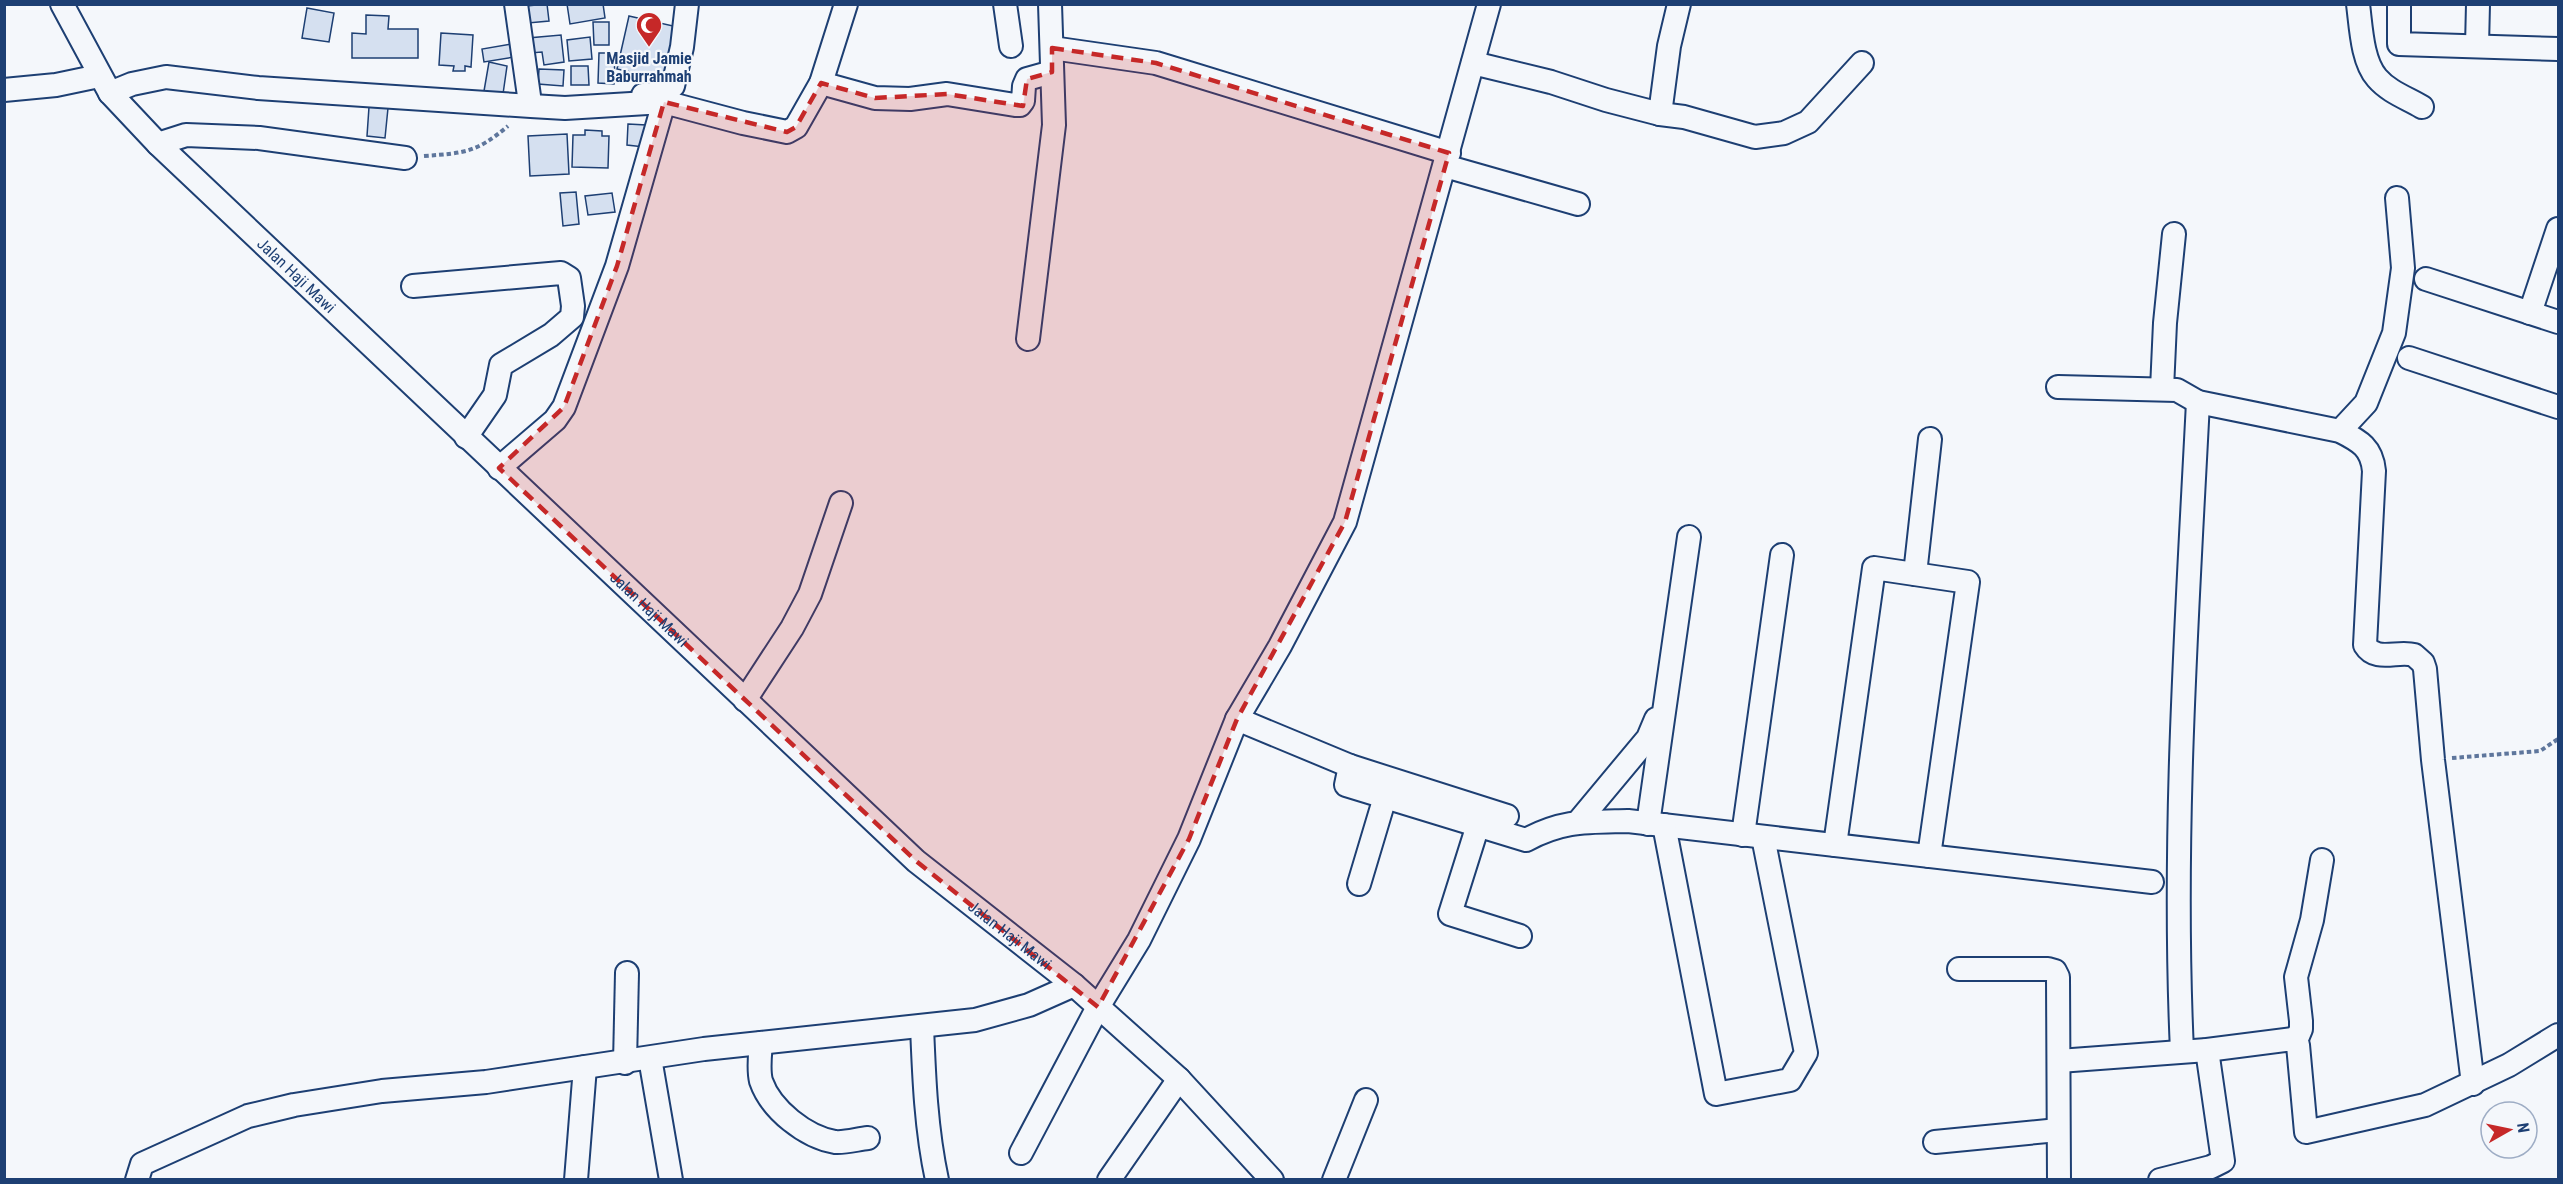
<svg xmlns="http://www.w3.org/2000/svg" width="2563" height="1184" viewBox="0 0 2563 1184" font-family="'Roboto Condensed',sans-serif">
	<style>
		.building { fill: #d5e0f0; stroke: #1d3f73; stroke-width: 1.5 }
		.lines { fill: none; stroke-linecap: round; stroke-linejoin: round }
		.minor-casing { stroke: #1d3f73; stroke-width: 26 }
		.path { stroke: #5e769c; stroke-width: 4; stroke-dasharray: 4.5 3; stroke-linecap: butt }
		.minor { stroke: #f4f7fb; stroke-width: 22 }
		.marked { fill: #c62828; fill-opacity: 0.2; stroke: #c62828; stroke-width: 4.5; stroke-dasharray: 12 8; stroke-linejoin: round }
		.labels { text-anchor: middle; stroke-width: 4.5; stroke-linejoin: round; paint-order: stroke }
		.poi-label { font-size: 16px; font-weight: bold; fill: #1d3f73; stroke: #f4f7fb }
		.street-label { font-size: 16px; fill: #1d3f73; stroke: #f4f7fb }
	</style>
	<rect width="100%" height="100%" fill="#f4f7fb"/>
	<g class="building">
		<polygon points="547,4 549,21 528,23 526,6"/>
		<polygon points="567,4 603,4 605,18 570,24"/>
		<polygon points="307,8 334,13 329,42 302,38"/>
		<polygon points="366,15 389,16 388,29 418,29 418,58 352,58 352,33 366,34"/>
		<polygon points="629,16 682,28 670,81 617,69"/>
		<polygon points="593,22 609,22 609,45 594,45"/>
		<polygon points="441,33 473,35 471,67 465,66 465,71 453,71 454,66 439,65"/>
		<polygon points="561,35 564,62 544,65 542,52 530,53 528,38"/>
		<polygon points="590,37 592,59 569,61 567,40"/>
		<polygon points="512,44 514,57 484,62 482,49"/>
		<polygon points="599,53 615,53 614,84 598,83"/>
		<polygon points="489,62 507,66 503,94 484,91"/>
		<polygon points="571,66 588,66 589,85 571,85"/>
		<polygon points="539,69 564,70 563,86 538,84"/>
		<polygon points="369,107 388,108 385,138 367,136"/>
		<polygon points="628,124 646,125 644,147 627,145"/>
		<polygon points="585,130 602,131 602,136 609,136 608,168 572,167 573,135 585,135"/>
		<polygon points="567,134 569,174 530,176 528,136"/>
		<polygon points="576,192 579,224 563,226 560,193"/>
		<polygon points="612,193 615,212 588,215 585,196"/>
	</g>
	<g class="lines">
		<g class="minor-casing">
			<g id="minor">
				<path id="s1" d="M 62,4 L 110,93 L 158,144 L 916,861 L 1074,985 L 1179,1079 L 1272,1180"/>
				<polyline points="516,4 529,96"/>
				<polyline points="1005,4 1011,46"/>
				<path d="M 2358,4 C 2361,27 2362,61 2377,78 C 2389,92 2407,98 2422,107"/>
				<polyline points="2399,4 2399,44 2558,49"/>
				<polyline points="2477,46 2478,4"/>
				<polyline points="1052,48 1156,63 1449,153"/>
				<polyline points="1473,63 1551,82 1606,100 1660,114 1684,117 1755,137 1784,133 1808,122 1862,63"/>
				<polyline points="821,83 875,98 910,99 947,94 1015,105 1020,105 1023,101 1024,86 1027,79 1052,72"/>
				<polyline points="4,90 56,85 99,76"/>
				<polyline points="110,93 132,84 166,77 258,88 531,106 565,108 664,102 743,123 787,132 796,127 821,83 846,4"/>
				<polyline points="643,95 663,93 673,86 682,47 687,4"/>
				<polyline points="1660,114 1669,46 1679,4"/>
				<polyline points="158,144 186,135 259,138 405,158"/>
				<polyline points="1445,166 1578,204"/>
				<polyline points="2426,279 2558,322"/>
				<polyline points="413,286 561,273 569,278 573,306 572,317 551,335 501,365 495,395 466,437"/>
				<polyline points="2530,313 2558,229"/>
				<polyline points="1028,339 1054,125 1050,4"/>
				<polyline points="2409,358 2558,407"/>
				<path d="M 2058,387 L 2177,390 L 2198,402 L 2340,431 C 2360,441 2372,448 2374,471 L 2365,645 C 2376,663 2398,650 2414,655 L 2423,663 L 2425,669 L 2433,760 L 2473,1084"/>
				<polyline points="2162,389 2165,323 2174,234"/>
				<polyline points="2340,431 2366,403 2394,333 2403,268 2397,198"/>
				<polyline points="499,468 555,420 564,407 617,266 664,102"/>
				<polyline points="1915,574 1930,439"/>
				<polyline points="745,700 792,628 810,594 841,503"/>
				<path d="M 1237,719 L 1350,766 L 1346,785 L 1526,840 C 1563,820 1587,822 1628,821 L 2152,882"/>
				<polyline points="1350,766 1507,816"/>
				<polyline points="1578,822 1648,738 1656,719"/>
				<polyline points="1648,824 1689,537"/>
				<polyline points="1478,825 1450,914 1520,936"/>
				<polyline points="1664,825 1716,1094 1790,1080 1806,1053 1763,837"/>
				<polyline points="1743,835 1782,555"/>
				<polyline points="1835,845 1874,568 1968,582 1929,856"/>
				<polyline points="1359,884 1385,797"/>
				<polyline points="1959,969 2048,969 2055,971 2058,977 2059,1180"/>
				<path d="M 922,1026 C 924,1077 926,1129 937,1180"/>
				<polyline points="2296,1041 2301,1029 2301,1021 2296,977 2312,920 2322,860"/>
				<path d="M 761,1043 C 760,1055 758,1069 761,1081 C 771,1110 806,1137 835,1142 C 845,1143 858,1139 868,1138"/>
				<path d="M 2182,1051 C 2172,835 2187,618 2198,402"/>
				<polyline points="650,1058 671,1180"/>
				<polyline points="2059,1061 2207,1050 2293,1039 2298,1045 2306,1132 2425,1105 2509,1065 2558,1035"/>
				<polyline points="625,1063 627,973"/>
				<polyline points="1935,1142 2058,1130"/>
				<polyline points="1021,1153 1098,1007 1139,940 1189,839 1237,719 1280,646 1345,522 1489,4"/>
				<polyline points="137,1180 142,1164 248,1116 294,1105 382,1091 486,1082 704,1049 975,1020 1029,1005 1074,985"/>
				<polyline points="576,1180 585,1067"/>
				<polyline points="1109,1180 1179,1079"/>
				<polyline points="1334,1180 1366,1100"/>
				<polyline points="2160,1180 2211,1167 2223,1161 2207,1050"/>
			</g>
		</g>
		<g class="path">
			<path d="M 424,156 C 464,153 476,153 508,126"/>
			<polyline points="2452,758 2540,751 2558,739"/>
		</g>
		<use href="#minor" class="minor"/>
	</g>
	<path class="marked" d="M 1052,48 L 1156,63 L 1449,153 L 1345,522 L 1237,719 L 1189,839 L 1098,1007 L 916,861 L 499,468 L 564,407 L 617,266 L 664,102 L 787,132 L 796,127 L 821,83 L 875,98 L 947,94 L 1023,106 L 1027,79 L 1052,72 Z"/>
	<defs>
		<g id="mosque-pin" transform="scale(1.35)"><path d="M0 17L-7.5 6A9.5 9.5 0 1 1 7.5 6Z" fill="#c62828" stroke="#f4f7fb"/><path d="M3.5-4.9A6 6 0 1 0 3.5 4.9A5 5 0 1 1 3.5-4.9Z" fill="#fff"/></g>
	</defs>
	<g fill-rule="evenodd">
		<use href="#mosque-pin" x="649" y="25"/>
	</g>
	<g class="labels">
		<g class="poi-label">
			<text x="649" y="64">Masjid Jamie<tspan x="649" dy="18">Baburrahmah</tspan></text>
		</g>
		<g class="street-label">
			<text dy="6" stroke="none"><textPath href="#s1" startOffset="362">Jalan Haji Mawi</textPath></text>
			<text dy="6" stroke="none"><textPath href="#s1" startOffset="848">Jalan Haji Mawi</textPath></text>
			<text dy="6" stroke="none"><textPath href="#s1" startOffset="1334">Jalan Haji Mawi</textPath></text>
		</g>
	</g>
	<rect width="2563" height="1184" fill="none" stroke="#1d3f73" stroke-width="12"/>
	<g transform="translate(2509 1130) rotate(81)"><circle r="28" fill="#f4f7fb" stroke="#9eadc5" stroke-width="1.5"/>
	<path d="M0-4.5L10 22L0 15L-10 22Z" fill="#c62828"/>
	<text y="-9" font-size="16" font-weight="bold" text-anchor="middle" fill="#1d3f73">N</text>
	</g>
</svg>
